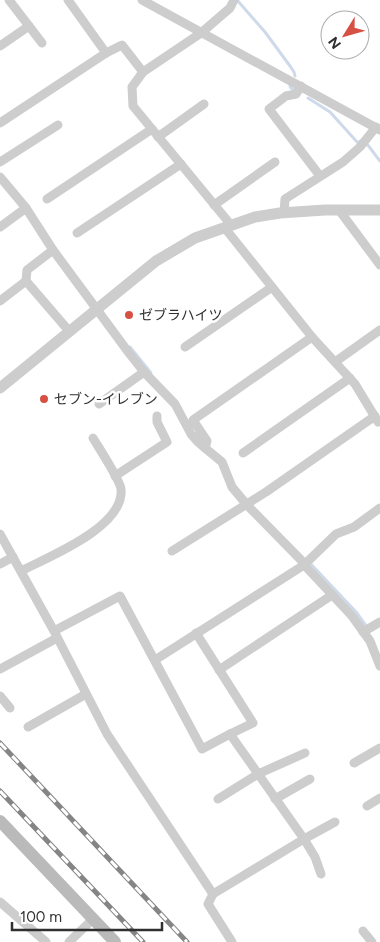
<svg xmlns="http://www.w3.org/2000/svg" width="380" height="942" viewBox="0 0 380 942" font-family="Figtree,'Noto Sans JP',sans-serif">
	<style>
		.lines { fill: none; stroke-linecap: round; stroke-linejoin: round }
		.stream { stroke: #cedaea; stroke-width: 3 }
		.minor { stroke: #cdcdcd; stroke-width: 9 }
		.tertiary { stroke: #cdcdcd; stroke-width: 11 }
		.secondary { stroke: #bababa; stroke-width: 12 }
		.rail-casing { stroke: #858585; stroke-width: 5 }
		.rail { stroke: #fff; stroke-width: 3; stroke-dasharray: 9; stroke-linecap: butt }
		.poi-dot { fill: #d65044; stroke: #fff; stroke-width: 2 }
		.labels { text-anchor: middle; stroke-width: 5; stroke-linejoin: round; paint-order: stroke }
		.poi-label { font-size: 14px; fill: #303030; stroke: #fff; text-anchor: start }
	</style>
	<rect width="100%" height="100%" fill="#fff"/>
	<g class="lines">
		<g class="stream">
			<polyline points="237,0 265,32 290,66 294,72 295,76"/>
			<polyline points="290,86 291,88 295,91"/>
			<polyline points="308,98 330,112 358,143 360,141"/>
			<polyline points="367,144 380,161"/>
			<polyline points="130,347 151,373"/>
			<polyline points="308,561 357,613 367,627"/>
		</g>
		<g class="minor">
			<polyline points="9,0 42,43"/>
			<polyline points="68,0 106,53"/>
			<polyline points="142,0 380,130"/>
			<polyline points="0,46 29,26"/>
			<polyline points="301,86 296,94 286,96 269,109 320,176"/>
			<polyline points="0,123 106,53 122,45 143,72"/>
			<polyline points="158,137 204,104"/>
			<polyline points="0,162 58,125"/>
			<polyline points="0,177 26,208 53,250 129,353 144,372 175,404 191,434 197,441 205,448 207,441 193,420 312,337 224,227"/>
			<polyline points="47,199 152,129"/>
			<polyline points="214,205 275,162"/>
			<polyline points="339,210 380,265"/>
			<polyline points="284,212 285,199 343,162 360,147 376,127"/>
			<polyline points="231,225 133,106 132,87 143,72 201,33 230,8 234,0"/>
			<polyline points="0,227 26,208"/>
			<polyline points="77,233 181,164"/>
			<polyline points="53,250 27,270 26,281 69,331"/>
			<polyline points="0,301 26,281"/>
			<polyline points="312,337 355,384 378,422 380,421"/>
			<polyline points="185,347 272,287"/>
			<polyline points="335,362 380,330"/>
			<polyline points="99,404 144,372"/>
			<polyline points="205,448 222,462 232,487 247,505 302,561 308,569 352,616 370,641 380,666"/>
			<polyline points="243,453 350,378"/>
			<polyline points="115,476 167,442 157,422 157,416"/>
			<polyline points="0,534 54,631 107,734 213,894"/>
			<polyline points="172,551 266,492 375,416"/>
			<polyline points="0,564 13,557"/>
			<path d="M 21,571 C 48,557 125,527 121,489 C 120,480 99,448 93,438"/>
			<polyline points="54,631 120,596 202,749 230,734 304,839 213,894 208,904 232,942"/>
			<polyline points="363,632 380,622"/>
			<polyline points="196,633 253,723 230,734"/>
			<polyline points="155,660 304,565 336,534 354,527 380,508"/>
			<polyline points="0,669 57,638"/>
			<polyline points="219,670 332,595"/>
			<polyline points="0,696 10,708"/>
			<polyline points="28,727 86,694"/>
			<polyline points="354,763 380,748"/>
			<polyline points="218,799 258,774 305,753"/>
			<polyline points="275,799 310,779"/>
			<polyline points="367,806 380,798"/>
			<polyline points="321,874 315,857 304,839 335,822"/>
			<polyline points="0,902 46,942"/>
			<polyline points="363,931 372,942"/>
			<polyline points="69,942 93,919"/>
		</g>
		<polyline class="tertiary" points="0,388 156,261 195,238 255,217 280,213 325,210 380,210"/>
		<polyline class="secondary" points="0,821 115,942"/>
		<g class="rail-casing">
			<g id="rail">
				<polyline points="0,743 187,942"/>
				<polyline points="0,791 143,942"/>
			</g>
		</g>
		<use href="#rail" class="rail"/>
	</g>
	<g class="poi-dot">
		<circle cx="129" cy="315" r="5"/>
		<circle cx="44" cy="399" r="5"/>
	</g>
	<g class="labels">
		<g class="poi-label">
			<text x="139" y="320">ゼブラハイツ</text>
			<text x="54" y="404">セブン-イレブン</text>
		</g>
	</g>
	<g transform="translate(345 35) rotate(233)"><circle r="24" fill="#ffffff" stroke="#acacac"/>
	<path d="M0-4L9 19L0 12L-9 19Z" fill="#d65044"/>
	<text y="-8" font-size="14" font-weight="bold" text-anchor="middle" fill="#303030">N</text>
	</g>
	<path d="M12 922v8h150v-8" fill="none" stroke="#303030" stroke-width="2.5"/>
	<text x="20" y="922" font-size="15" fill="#303030" stroke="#ffffff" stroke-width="4" paint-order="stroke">100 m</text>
</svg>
